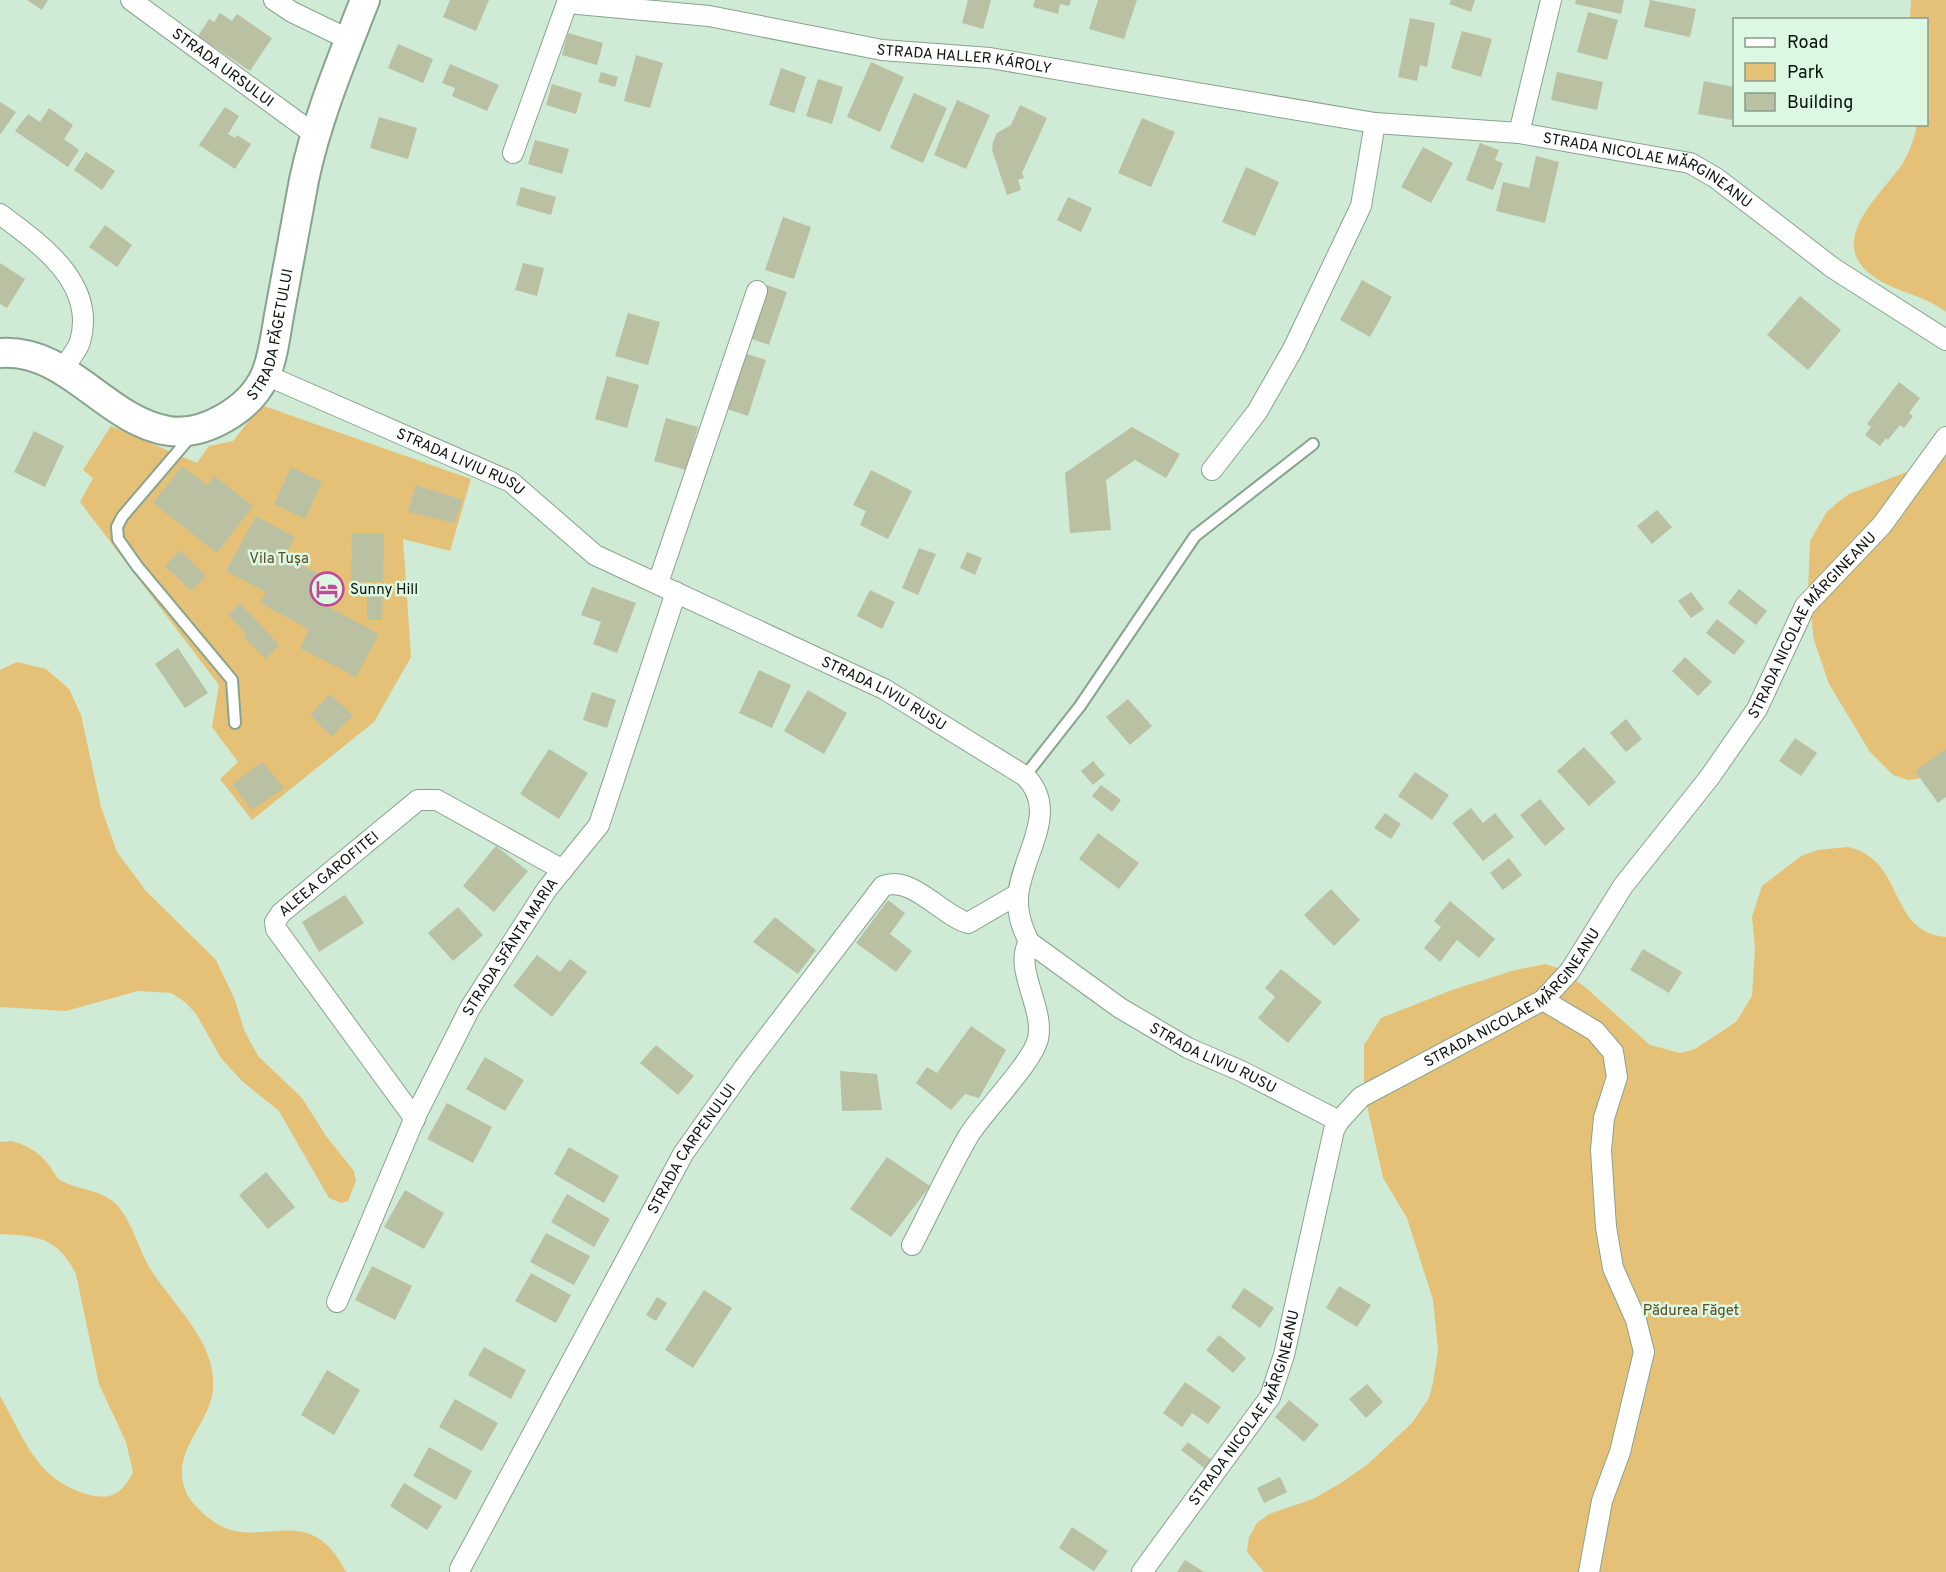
<svg xmlns="http://www.w3.org/2000/svg" width="1946" height="1572" viewBox="0 0 1946 1572" font-family="Overpass,sans-serif">
	<style>
		.green { fill: #e5c177 }
		.building { fill: #bac1a3 }
		.lines { fill: none; stroke-linecap: round; stroke-linejoin: round }
		.lane-casing { stroke: #88a38e; stroke-width: 14 }
		.street-casing { stroke: #88a38e; stroke-width: 22 }
		.secondary-casing { stroke: #88a38e; stroke-width: 32 }
		.lane { stroke: #fff; stroke-width: 10 }
		.street { stroke: #fff; stroke-width: 20 }
		.secondary { stroke: #fff; stroke-width: 28 }
		.labels { text-anchor: middle; stroke-width: 5; stroke-linejoin: round; paint-order: stroke }
		.street-label { font-size: 15px; fill: #09130b; stroke: #dcf8e2 }
		.park-label { font-size: 15px; fill: #5d4b24; stroke: #dcf8e2 }
		.poi-label { font-size: 15px; fill: #09130b; stroke: #dcf8e2; text-anchor: start }
	</style>
	<rect width="100%" height="100%" fill="#cfead5"/>
	<g class="green">
		<path d="M 1911,0 L 1946,0 L 1946,312 C 1920,292 1895,294 1869,273 C 1827,238 1884,192 1903,163 C 1910,151 1914,139 1917,125 L 1926,124 L 1926,20 L 1910,19 Z"/>
		<polygon points="261,405 471,479 450,551 403,539 411,657 374,722 252,820 220,779 238,762 212,727 219,685 80,502 93,478 83,470 111,426 197,463 209,446 233,441"/>
		<polygon points="1946,457 1946,775 1908,780 1893,775 1870,752 1829,684 1814,640 1808,590 1810,541 1826,513 1837,503 1849,494"/>
		<polygon points="17,662 46,669 69,689 81,715 101,807 117,852 146,891 216,960 235,1000 244,1030 258,1056 302,1098 326,1136 354,1171 356,1181 348,1201 341,1203 329,1198 279,1111 242,1081 221,1058 196,1014 185,1002 171,993 138,991 66,1011 0,1007 0,670"/>
		<path d="M 1848,847 C 1906,860 1887,932 1946,937 L 1946,1572 L 1264,1572 L 1247,1552 L 1249,1537 L 1257,1523 L 1269,1514 L 1313,1499 L 1341,1483 L 1368,1464 L 1412,1423 L 1429,1398 L 1433,1383 L 1438,1350 L 1433,1300 L 1407,1218 L 1383,1178 L 1364,1092 L 1364,1045 L 1381,1018 L 1452,990 L 1515,970 L 1546,964 L 1560,969 L 1585,987 L 1650,1045 L 1680,1053 L 1695,1049 L 1736,1022 L 1752,996 L 1755,948 L 1752,917 L 1762,886 L 1801,856 L 1817,850 Z"/>
		<path d="M 12,1141 C 28,1146 39,1152 49,1165 C 53,1170 55,1176 60,1180 C 77,1190 99,1189 115,1203 C 131,1218 139,1251 151,1270 C 174,1306 217,1343 213,1389 C 210,1425 169,1452 186,1492 C 189,1500 197,1507 203,1513 C 253,1563 305,1491 346,1572 L 0,1572 L 0,1396 C 26,1441 37,1483 94,1496 C 114,1500 125,1489 133,1472 L 126,1442 L 99,1384 L 76,1274 C 57,1237 38,1236 0,1234 L 0,1142 Z"/>
	</g>
	<g class="building">
		<polygon points="27,0 48,0 42,10"/>
		<polygon points="450,0 489,0 476,31 443,17"/>
		<polygon points="968,0 991,0 983,29 962,23"/>
		<polygon points="1035,0 1071,0 1069,6 1060,4 1058,14 1033,7"/>
		<polygon points="1098,0 1137,0 1124,39 1089,29"/>
		<polygon points="1451,0 1475,0 1471,12 1449,4"/>
		<polygon points="1576,0 1624,0 1621,14 1575,4"/>
		<polygon points="1650,0 1696,9 1690,37 1644,27"/>
		<polygon points="1588,12 1618,20 1607,60 1577,52"/>
		<polygon points="220,13 232,21 237,14 272,38 250,71 198,36 209,19 214,22"/>
		<polygon points="1410,18 1435,23 1427,67 1420,65 1417,81 1398,77"/>
		<polygon points="1462,31 1492,39 1481,77 1451,68"/>
		<polygon points="568,33 603,43 597,65 562,55"/>
		<polygon points="398,44 433,59 423,83 388,68"/>
		<polygon points="636,55 663,63 650,108 624,101"/>
		<polygon points="871,62 904,77 880,132 847,117"/>
		<polygon points="450,64 499,85 487,111 452,96 455,88 442,83"/>
		<polygon points="781,68 806,77 794,113 769,105"/>
		<polygon points="601,72 618,77 615,87 598,82"/>
		<polygon points="1557,72 1603,82 1597,110 1551,100"/>
		<polygon points="818,79 843,87 832,124 806,116"/>
		<polygon points="1704,81 1734,87 1732,120 1698,114"/>
		<polygon points="552,84 582,93 576,114 546,105"/>
		<polygon points="914,93 947,108 923,163 890,148"/>
		<polygon points="957,100 990,115 966,169 934,155"/>
		<polygon points="0,102 16,112 0,135"/>
		<polygon points="1020,105 1047,118 1022,173 1024,178 1018,180 1021,190 1007,195 992,150 993,142 997,133 1011,125"/>
		<polygon points="225,107 239,116 228,134 235,138 237,135 251,144 235,169 199,145"/>
		<polygon points="49,108 73,125 64,139 79,150 68,167 15,131 28,114 40,122"/>
		<polygon points="379,117 417,128 408,159 370,148"/>
		<polygon points="1142,118 1175,132 1151,187 1118,173"/>
		<polygon points="535,140 569,149 562,174 528,164"/>
		<polygon points="1480,143 1499,150 1495,160 1503,163 1493,190 1466,180"/>
		<polygon points="1423,147 1453,163 1431,203 1401,187"/>
		<polygon points="86,152 115,171 102,190 74,170"/>
		<polygon points="1536,156 1559,162 1545,223 1496,211 1503,182 1529,188"/>
		<polygon points="1246,167 1279,182 1255,236 1222,222"/>
		<polygon points="521,187 556,197 551,215 516,205"/>
		<polygon points="1068,197 1092,208 1081,232 1057,220"/>
		<polygon points="783,217 811,227 794,279 765,270"/>
		<polygon points="105,225 132,245 117,267 89,247"/>
		<polygon points="0,263 25,279 7,308 0,304"/>
		<polygon points="523,263 544,268 537,296 515,290"/>
		<polygon points="1362,280 1392,297 1370,337 1340,320"/>
		<polygon points="767,285 787,292 769,345 749,338"/>
		<polygon points="1800,296 1841,330 1808,370 1767,335"/>
		<polygon points="628,313 660,322 648,365 615,356"/>
		<polygon points="744,353 766,360 748,416 727,409"/>
		<polygon points="607,376 639,385 627,428 595,419"/>
		<polygon points="1899,382 1920,398 1909,413 1913,416 1904,428 1900,425 1888,440 1886,438 1880,446 1865,435 1871,427 1867,424"/>
		<polygon points="666,418 698,427 686,470 654,461"/>
		<polygon points="1132,427 1180,454 1166,478 1135,460 1106,480 1111,530 1070,533 1065,473"/>
		<polygon points="34,431 64,446 45,487 14,472"/>
		<polygon points="182,466 207,485 214,476 253,506 217,553 153,503"/>
		<polygon points="291,467 322,482 305,519 274,504"/>
		<polygon points="871,470 912,491 888,539 860,525 866,511 853,505"/>
		<polygon points="416,485 463,500 454,523 408,512"/>
		<polygon points="1657,510 1672,527 1652,544 1637,526"/>
		<polygon points="256,516 295,537 285,556 334,582 323,604 379,634 356,677 300,648 309,629 260,603 266,592 226,571"/>
		<polygon points="352,533 384,533 383,582 351,582"/>
		<polygon points="919,548 936,554 918,595 902,588"/>
		<polygon points="180,550 206,576 191,591 165,566"/>
		<polygon points="967,552 982,558 975,575 960,568"/>
		<polygon points="592,587 636,603 617,653 593,644 601,622 581,615"/>
		<polygon points="1739,589 1767,611 1756,625 1728,603"/>
		<polygon points="367,590 383,590 382,620 367,620"/>
		<polygon points="870,590 895,602 882,629 857,616"/>
		<polygon points="1691,592 1704,609 1691,618 1678,601"/>
		<polygon points="240,603 279,645 266,659 243,636 246,633 228,615"/>
		<polygon points="1717,619 1745,641 1734,655 1706,633"/>
		<polygon points="178,648 208,693 185,708 155,664"/>
		<polygon points="1685,657 1712,682 1698,696 1672,671"/>
		<polygon points="759,670 791,685 772,728 739,713"/>
		<polygon points="808,690 847,713 824,754 784,731"/>
		<polygon points="592,692 616,700 607,728 583,720"/>
		<polygon points="330,694 353,715 332,737 310,715"/>
		<polygon points="1128,699 1152,726 1130,745 1106,717"/>
		<polygon points="1626,719 1642,739 1626,752 1610,733"/>
		<polygon points="1795,738 1817,753 1801,776 1779,761"/>
		<polygon points="1584,747 1616,782 1589,806 1557,771"/>
		<polygon points="549,749 588,773 559,819 520,794"/>
		<polygon points="1946,749 1946,797 1938,803 1915,771"/>
		<polygon points="1093,761 1105,775 1093,785 1081,771"/>
		<polygon points="262,762 284,788 252,810 232,784"/>
		<polygon points="1415,772 1449,795 1432,820 1398,796"/>
		<polygon points="1101,785 1121,800 1112,812 1092,796"/>
		<polygon points="1540,799 1565,829 1545,846 1520,815"/>
		<polygon points="1471,808 1483,823 1495,813 1514,837 1483,861 1452,823"/>
		<polygon points="1385,813 1401,824 1391,839 1374,828"/>
		<polygon points="1098,833 1139,863 1119,889 1079,859"/>
		<polygon points="496,846 528,871 494,912 463,886"/>
		<polygon points="1509,858 1522,875 1503,890 1490,873"/>
		<polygon points="1331,889 1360,920 1334,946 1304,915"/>
		<polygon points="345,895 364,923 319,952 302,922"/>
		<polygon points="888,900 905,913 890,934 912,951 896,972 856,943"/>
		<polygon points="1450,901 1495,939 1479,958 1457,940 1440,962 1424,948 1441,927 1434,921"/>
		<polygon points="458,907 483,935 453,961 428,933"/>
		<polygon points="775,917 816,950 798,974 753,942"/>
		<polygon points="1643,949 1682,972 1669,993 1630,970"/>
		<polygon points="537,955 560,972 570,959 587,972 552,1017 513,986"/>
		<polygon points="1281,969 1322,1002 1288,1043 1258,1018 1275,997 1265,988"/>
		<polygon points="971,1026 1006,1050 979,1098 965,1094 951,1110 916,1083 927,1067 937,1073"/>
		<polygon points="656,1045 694,1076 678,1095 640,1063"/>
		<polygon points="485,1057 524,1080 505,1111 466,1089"/>
		<polygon points="840,1071 877,1074 882,1110 842,1111"/>
		<polygon points="447,1103 492,1127 473,1163 427,1139"/>
		<polygon points="569,1147 619,1176 604,1203 554,1174"/>
		<polygon points="887,1157 930,1186 891,1237 850,1209"/>
		<polygon points="266,1172 295,1207 268,1229 239,1195"/>
		<polygon points="405,1190 444,1213 424,1249 384,1227"/>
		<polygon points="567,1194 610,1219 594,1247 551,1222"/>
		<polygon points="546,1233 590,1256 574,1285 530,1262"/>
		<polygon points="372,1266 412,1286 395,1320 355,1300"/>
		<polygon points="531,1273 571,1295 556,1323 515,1301"/>
		<polygon points="1339,1286 1371,1305 1357,1327 1326,1308"/>
		<polygon points="1244,1288 1274,1308 1260,1328 1231,1307"/>
		<polygon points="704,1290 732,1308 693,1368 665,1350"/>
		<polygon points="657,1297 667,1303 656,1321 646,1315"/>
		<polygon points="1219,1335 1246,1358 1233,1373 1206,1350"/>
		<polygon points="484,1347 526,1370 511,1399 468,1375"/>
		<polygon points="327,1370 360,1390 334,1435 301,1415"/>
		<polygon points="1185,1382 1221,1407 1208,1424 1192,1413 1182,1427 1163,1413"/>
		<polygon points="1367,1384 1383,1402 1366,1418 1349,1399"/>
		<polygon points="455,1399 498,1423 482,1451 439,1427"/>
		<polygon points="1289,1400 1319,1425 1304,1442 1275,1417"/>
		<polygon points="1188,1442 1214,1462 1208,1471 1181,1450"/>
		<polygon points="429,1447 472,1471 456,1500 413,1476"/>
		<polygon points="1280,1477 1287,1492 1264,1503 1257,1488"/>
		<polygon points="404,1483 442,1506 427,1530 390,1506"/>
		<polygon points="1072,1527 1108,1551 1094,1571 1059,1548"/>
		<polygon points="1185,1560 1204,1572 1177,1572"/>
	</g>
	<g class="lines">
		<g class="lane-casing">
			<g id="lane">
				<polyline points="188,434 186,442 122,517 117,527 118,539 137,566 232,680 235,723"/>
				<polyline points="1025,776 1080,706 1195,536 1313,444"/>
			</g>
		</g>
		<g class="street-casing">
			<g id="street">
				<path id="s1" d="M 131,0 L 314,134"/>
				<polyline points="274,0 292,12 350,40"/>
				<polyline points="1519,133 1551,0"/>
				<path id="s2" d="M 513,153 L 567,3 L 709,16 L 882,50 L 990,58 L 1375,123 L 1519,133 L 1690,163 L 1716,178 L 1833,268 L 1946,340"/>
				<path d="M 0,214 C 40,244 97,283 80,342 C 77,351 68,361 62,369"/>
				<path id="s3" d="M 266,375 L 511,482 L 595,555 L 884,689 L 1025,776 C 1061,812 1021,855 1018,897 C 1017,914 1022,927 1029,942 L 1120,1008 L 1188,1048 L 1241,1071 L 1339,1121"/>
				<polyline points="1212,470 1257,412 1293,349 1361,206 1375,123"/>
				<polyline points="658,583 757,291"/>
				<polyline points="1543,1000 1595,1031 1613,1052 1617,1077 1604,1118 1601,1150 1606,1227 1613,1268 1636,1320 1644,1352 1620,1452 1602,1501 1589,1572"/>
				<path id="s4" d="M 415,1119 L 276,929 L 275,922 L 281,913 L 418,800 L 437,800 L 563,870"/>
				<path d="M 912,1245 C 931,1209 948,1171 969,1135 C 984,1111 1032,1063 1038,1039 C 1045,1008 1013,968 1029,942"/>
				<path id="s5" d="M 337,1302 L 416,1115 L 470,1008 L 547,889 L 599,825 L 676,592"/>
				<path id="s6" d="M 460,1569 L 683,1154 L 744,1068 L 883,886 C 912,875 941,915 968,923 L 1018,894"/>
				<path id="s7" d="M 1142,1572 L 1270,1397 L 1284,1355 L 1334,1130 L 1339,1121 L 1361,1097 L 1543,1000 L 1570,971 L 1623,886 L 1709,778 L 1757,709 L 1805,606 L 1882,525 L 1946,437"/>
			</g>
		</g>
		<g class="secondary-casing">
			<g id="secondary">
				<path id="s8" d="M 0,353 C 68,348 105,421 169,431 C 205,436 250,409 265,376 C 274,356 276,330 280,310 C 288,266 296,223 304,180 C 317,118 342,59 365,0"/>
			</g>
		</g>
		<use href="#lane" class="lane"/>
		<use href="#street" class="street"/>
		<use href="#secondary" class="secondary"/>
	</g>
	<defs>
		<g id="hotel-ring" transform="scale(1.725)"><circle r="9.5" fill="#dcf8e2" stroke="#c2489b" stroke-width="1.5"/><path d="M-6-4.5h1.5V1H6V5H4.5V3h-9V5H-6ZM-4 0a1.8 1.8 0 1 1 3.6 0ZM.5 0V-2.5h3Q6-2.5 6 0Z" fill="#c2489b"/></g>
	</defs>
	<g fill-rule="evenodd">
		<use href="#hotel-ring" x="327" y="589"/>
	</g>
	<g class="labels">
		<g class="street-label">
			<text dy="5" stroke="none"><textPath href="#s2" startOffset="561">STRADA HALLER KÁROLY</textPath></text>
			<text dy="5" stroke="none"><textPath href="#s1" startOffset="114">STRADA URSULUI</textPath></text>
			<text dy="5" stroke="none"><textPath href="#s2" startOffset="1257">STRADA NICOLAE MĂRGINEANU</textPath></text>
			<text dy="5" stroke="none"><textPath href="#s8" startOffset="348">STRADA FĂGETULUI</textPath></text>
			<text dy="5" stroke="none"><textPath href="#s3" startOffset="213">STRADA LIVIU RUSU</textPath></text>
			<text dy="5" stroke="none"><textPath href="#s7" startOffset="1204">STRADA NICOLAE MĂRGINEANU</textPath></text>
			<text dy="5" stroke="none"><textPath href="#s3" startOffset="699">STRADA LIVIU RUSU</textPath></text>
			<text dy="5" stroke="none"><textPath href="#s4" startOffset="315">ALEEA GAROFITEI</textPath></text>
			<text dy="5" stroke="none"><textPath href="#s5" startOffset="396">STRADA SFÂNTA MARIA</textPath></text>
			<text dy="5" stroke="none"><textPath href="#s7" startOffset="718">STRADA NICOLAE MĂRGINEANU</textPath></text>
			<text dy="5" stroke="none"><textPath href="#s3" startOffset="1256">STRADA LIVIU RUSU</textPath></text>
			<text dy="5" stroke="none"><textPath href="#s6" startOffset="480">STRADA CARPENULUI</textPath></text>
			<text dy="5" stroke="none"><textPath href="#s7" startOffset="196">STRADA NICOLAE MĂRGINEANU</textPath></text>
		</g>
		<g class="park-label">
			<text x="279" y="563">Vila Tușa</text>
			<text x="1691" y="1315">Pădurea Făget</text>
		</g>
		<g class="poi-label">
			<text x="350" y="594">Sunny Hill</text>
		</g>
	</g>
	<rect x="1733" y="18" width="195" height="108" fill="#dcf8e2" stroke="#889c8c" stroke-width="1.5"/>
	<rect x="1745" y="38" width="30" height="9" fill="#ffffff" stroke="#889c8c" stroke-width="1.5"/>
	<text x="1787" y="48" font-size="18" fill="#09130b">Road</text>
	<rect x="1745" y="63" width="30" height="18" fill="#e5c177" stroke="#889c8c" stroke-width="1.5"/>
	<text x="1787" y="78" font-size="18" fill="#09130b">Park</text>
	<rect x="1745" y="93" width="30" height="18" fill="#bac1a3" stroke="#889c8c" stroke-width="1.5"/>
	<text x="1787" y="108" font-size="18" fill="#09130b">Building</text>
</svg>
